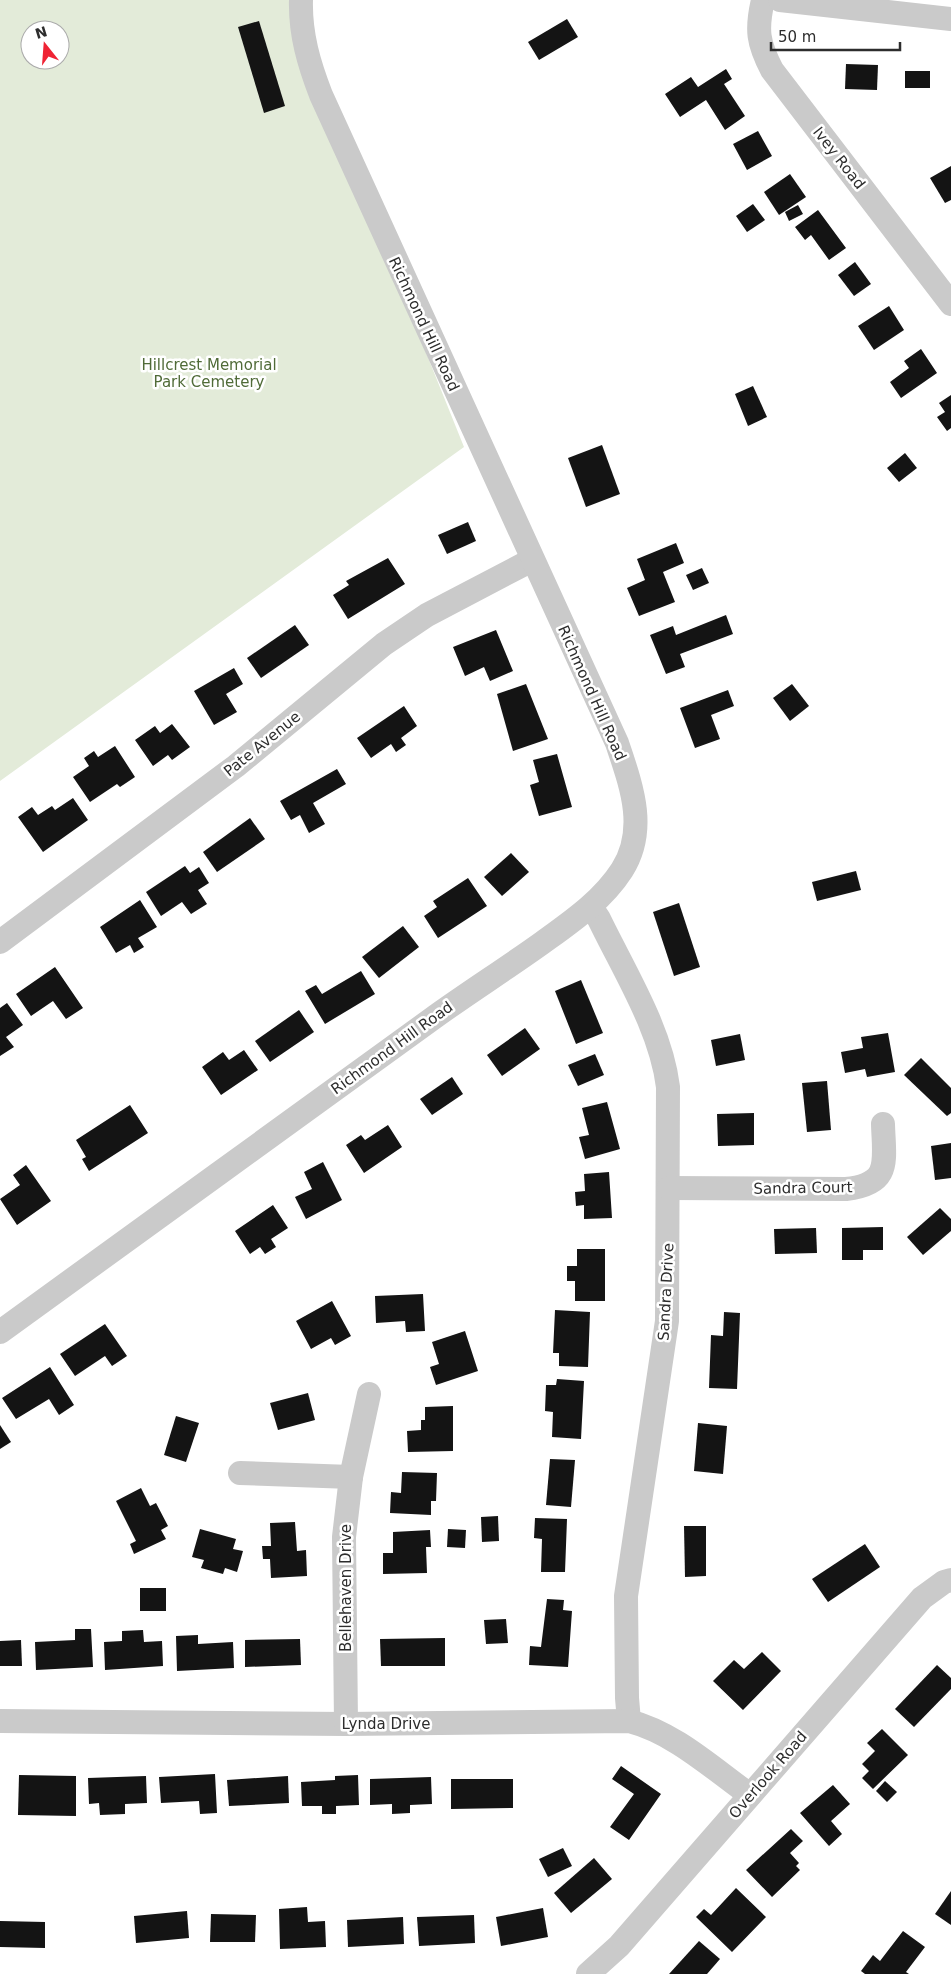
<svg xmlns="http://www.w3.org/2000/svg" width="951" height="1974" viewBox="0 0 951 1974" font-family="'DejaVu Sans',sans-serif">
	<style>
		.green { fill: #e3ebd9; fill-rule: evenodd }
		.building { fill: #141414 }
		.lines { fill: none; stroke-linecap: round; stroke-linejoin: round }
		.minor { stroke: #cacaca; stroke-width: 24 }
		.labels { text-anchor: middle; stroke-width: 5; stroke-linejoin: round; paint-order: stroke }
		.street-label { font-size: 15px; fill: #2d2d2d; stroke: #fff }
		.park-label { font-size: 15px; fill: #506b38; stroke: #fff }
	</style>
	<rect width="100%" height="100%" fill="#fff"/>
	<path class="green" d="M 0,0 L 302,0 L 340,139 L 464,447 L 0,781 ZM 30,30 L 60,30 L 60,60 L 30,60 Z"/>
	<g class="building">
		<polygon points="567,19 578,37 539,60 528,42"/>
		<polygon points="259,21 285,106 264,113 238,27"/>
		<polygon points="846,64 878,65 877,90 845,89"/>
		<polygon points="726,69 732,79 724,84 745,116 725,130 706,100 680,117 665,94 691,77 698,87"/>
		<rect x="905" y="71" width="25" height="17"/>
		<polygon points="758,131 772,156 747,170 733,144"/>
		<polygon points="951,166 951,200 945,203 930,178"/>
		<polygon points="790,174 806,197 779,215 764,192"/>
		<polygon points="753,204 765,220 747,232 736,216"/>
		<polygon points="798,205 803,214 789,221 785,212"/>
		<polygon points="818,210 846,248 829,260 811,235 805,240 795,227"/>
		<polygon points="855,262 871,284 854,296 838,275"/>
		<polygon points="889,306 904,330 874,350 858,326"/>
		<polygon points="921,349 937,373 901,398 890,382 909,368 904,361"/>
		<polygon points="753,386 767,417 748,426 735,394"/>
		<polygon points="951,395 951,428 947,431 937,417 945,412 939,403"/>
		<polygon points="602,445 620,494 586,507 568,458"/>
		<polygon points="905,453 917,468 899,482 887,468"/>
		<polygon points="468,522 476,541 447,554 438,535"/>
		<polygon points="676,543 684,563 663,572 675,602 639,616 627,588 645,580 637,559"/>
		<polygon points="388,558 405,584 348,619 333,595 349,585 346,581"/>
		<polygon points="702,568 709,583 693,590 686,575"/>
		<polygon points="726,615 733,634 680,654 685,667 666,674 650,635 673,626 676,635"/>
		<polygon points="295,625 309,645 261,678 247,658"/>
		<polygon points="496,630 513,671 490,681 484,667 465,676 453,647"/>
		<polygon points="234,668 243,684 226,694 237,712 214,725 194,691"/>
		<polygon points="526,684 548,739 513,751 497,694"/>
		<polygon points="792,684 809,706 790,721 773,698"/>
		<polygon points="728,690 734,706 711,715 720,739 695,748 680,708"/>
		<polygon points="404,706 417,726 401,738 406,745 396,752 391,744 371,758 357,738"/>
		<polygon points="172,724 190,747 172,760 168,755 153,766 135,740 155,726 160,733"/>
		<polygon points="115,746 135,777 120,787 117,784 90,802 73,777 89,766 84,758 94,751 98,757"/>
		<polygon points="557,754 572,807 539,816 530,785 539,782 533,760"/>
		<polygon points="337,769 346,784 313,803 325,824 309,833 300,815 291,820 280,801"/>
		<polygon points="73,798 88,820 43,852 18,817 32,807 38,815 52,806 55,810"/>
		<polygon points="250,818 265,839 217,872 203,852"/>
		<polygon points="511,853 529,872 502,896 484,877"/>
		<polygon points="185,866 190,873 199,867 209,883 198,890 207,904 191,914 182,902 161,916 146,892"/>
		<polygon points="856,871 861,890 817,901 812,882"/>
		<polygon points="468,878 487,906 438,938 424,916 437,907 433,901"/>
		<polygon points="140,900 157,927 138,938 144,947 134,953 130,945 116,953 100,927"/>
		<polygon points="679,903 700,967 674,976 653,912"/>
		<polygon points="403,926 419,947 379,978 362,957"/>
		<polygon points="55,967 83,1008 66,1019 53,1001 31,1016 16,994"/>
		<polygon points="361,971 375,994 325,1024 305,991 316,985 322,994"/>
		<polygon points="581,980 603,1033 576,1044 555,991"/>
		<polygon points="7,1003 23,1025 6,1037 14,1047 0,1056 0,1008"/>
		<polygon points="299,1010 314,1032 270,1062 255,1041"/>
		<polygon points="525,1028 540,1049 502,1076 487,1055"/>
		<polygon points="888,1033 895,1072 867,1077 865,1069 845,1073 841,1052 863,1048 861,1037"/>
		<polygon points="740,1034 745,1060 716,1066 711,1040"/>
		<polygon points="244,1050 258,1070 221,1095 202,1067 223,1052 229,1060"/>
		<polygon points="595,1054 604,1075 578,1086 568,1065"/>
		<polygon points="921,1058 951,1088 951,1113 947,1116 904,1075"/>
		<polygon points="452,1077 463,1094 432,1115 420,1099"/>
		<polygon points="827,1081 831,1130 807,1132 802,1083"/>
		<polygon points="607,1102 620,1149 585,1159 579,1137 589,1135 582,1108"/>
		<polygon points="130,1105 148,1133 89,1171 82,1159 86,1157 76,1140"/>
		<polygon points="754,1113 754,1145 718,1146 717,1114"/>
		<polygon points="388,1125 402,1147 364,1173 346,1145 361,1135 365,1140"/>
		<polygon points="951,1143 951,1178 935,1180 931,1146"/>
		<polygon points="323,1162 342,1200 306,1219 295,1197 312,1189 304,1172"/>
		<polygon points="26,1165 51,1201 17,1225 0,1199 20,1185 13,1175"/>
		<polygon points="609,1172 612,1218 584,1219 584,1205 576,1206 575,1192 585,1191 584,1174"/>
		<polygon points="273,1205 288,1228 271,1239 276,1247 265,1254 260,1247 250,1254 235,1231"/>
		<polygon points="940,1208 951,1219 951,1231 923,1255 907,1237"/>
		<polygon points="883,1227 883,1250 863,1250 863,1260 842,1260 842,1228"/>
		<polygon points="816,1228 817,1253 775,1254 774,1229"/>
		<polygon points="577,1249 605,1249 605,1301 575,1301 575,1281 567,1281 567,1266 577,1266"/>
		<polygon points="423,1294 425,1331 406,1332 405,1321 376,1323 375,1296"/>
		<polygon points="332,1301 351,1336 335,1345 331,1338 311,1349 296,1321"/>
		<polygon points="555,1310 590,1312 588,1367 559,1366 559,1353 553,1353"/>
		<polygon points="724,1312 740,1313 737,1389 709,1388 711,1335 723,1336"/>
		<polygon points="105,1324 127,1356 112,1366 105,1356 75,1376 60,1354"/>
		<polygon points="465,1331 478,1371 436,1385 430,1367 439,1364 432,1342"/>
		<polygon points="50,1367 74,1405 59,1415 49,1399 16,1419 2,1398"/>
		<polygon points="557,1379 584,1381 581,1439 552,1437 553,1412 545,1411 546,1385 556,1385"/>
		<polygon points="308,1393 315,1420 278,1430 270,1403"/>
		<polygon points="453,1406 453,1451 408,1452 407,1431 421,1430 421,1420 425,1420 425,1407"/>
		<polygon points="176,1416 199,1423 186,1462 164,1455"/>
		<polygon points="698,1423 727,1426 723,1474 694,1471"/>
		<polygon points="0,1425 11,1442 0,1449"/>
		<polygon points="550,1459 575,1460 571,1507 546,1505"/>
		<polygon points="402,1472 437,1473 436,1501 431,1501 431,1515 390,1513 391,1492 401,1493"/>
		<polygon points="141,1488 150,1506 156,1503 168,1526 161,1530 166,1539 134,1554 130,1544 136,1541 116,1501"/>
		<polygon points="498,1516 499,1541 482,1542 481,1517"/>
		<polygon points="535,1518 567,1519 565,1572 541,1572 542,1539 534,1538"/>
		<polygon points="295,1522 297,1551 306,1550 307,1576 271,1578 270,1559 263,1559 262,1546 271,1546 270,1523"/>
		<polygon points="684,1526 706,1526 706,1576 685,1577"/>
		<polygon points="200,1529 236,1539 233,1549 243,1551 237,1572 225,1568 223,1574 201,1568 204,1560 192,1557"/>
		<polygon points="448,1529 466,1530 465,1548 447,1547"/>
		<polygon points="430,1530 431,1547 426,1547 427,1573 383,1574 383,1553 393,1553 393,1532"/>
		<polygon points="865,1544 880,1567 828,1602 812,1579"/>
		<rect x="140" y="1588" width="26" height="23"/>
		<polygon points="547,1599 564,1600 563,1610 572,1611 568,1667 529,1665 530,1646 541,1647"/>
		<polygon points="506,1619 508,1643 486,1644 484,1620"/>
		<polygon points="75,1629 91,1629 93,1667 36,1670 35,1642 75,1640"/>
		<polygon points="143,1630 144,1642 162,1641 163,1666 105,1670 104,1642 122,1641 122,1631"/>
		<polygon points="198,1635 198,1644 233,1642 234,1668 177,1671 176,1636"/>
		<polygon points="445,1638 445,1666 381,1666 380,1639"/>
		<polygon points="300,1639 301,1665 245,1667 245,1640"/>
		<polygon points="21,1640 22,1666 0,1666 0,1641"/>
		<polygon points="762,1652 781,1671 743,1710 713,1681 734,1660 744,1669"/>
		<polygon points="937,1665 951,1678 951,1689 914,1727 895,1709"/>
		<polygon points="882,1729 908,1755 873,1789 862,1778 869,1771 862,1764 875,1751 867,1743"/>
		<polygon points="621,1766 661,1794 629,1840 610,1827 634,1794 612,1779"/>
		<polygon points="215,1774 217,1813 200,1814 199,1801 161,1803 159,1777"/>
		<polygon points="19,1775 76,1776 76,1816 18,1815"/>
		<polygon points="358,1775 359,1805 336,1806 336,1814 322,1814 322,1806 302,1806 301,1782 335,1780 335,1776"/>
		<polygon points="146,1776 147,1803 125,1804 125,1814 100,1815 99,1803 89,1804 88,1778"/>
		<polygon points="288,1776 289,1803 229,1806 227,1780"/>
		<polygon points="431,1777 432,1804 410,1805 410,1813 392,1814 392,1804 370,1805 370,1779"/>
		<polygon points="451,1779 513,1779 513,1808 451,1809"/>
		<polygon points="885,1781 897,1792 887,1802 876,1791"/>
		<polygon points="833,1785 850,1804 831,1821 842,1834 829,1846 800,1813"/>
		<polygon points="791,1829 803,1841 790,1853 799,1863 796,1866 800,1870 772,1897 746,1870"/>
		<polygon points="563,1848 572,1866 548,1877 539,1859"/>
		<polygon points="594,1858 612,1879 571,1913 554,1893"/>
		<polygon points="736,1888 766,1917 732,1952 696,1917 704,1909 711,1915"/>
		<polygon points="951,1891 951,1925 935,1914"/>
		<polygon points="307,1907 308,1922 325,1921 326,1947 280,1949 279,1909"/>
		<polygon points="543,1908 548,1937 501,1946 496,1917"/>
		<polygon points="187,1911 189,1938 136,1943 134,1916"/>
		<polygon points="211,1914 256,1915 255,1942 210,1942"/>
		<polygon points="474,1915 475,1943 419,1946 417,1917"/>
		<polygon points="403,1917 404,1944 348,1947 347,1920"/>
		<polygon points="0,1921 45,1922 45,1948 0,1947"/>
		<polygon points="903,1931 925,1947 906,1972 909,1974 865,1974 861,1971 873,1955 880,1961"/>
		<polygon points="699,1941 720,1959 707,1974 669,1974"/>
	</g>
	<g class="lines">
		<g class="minor">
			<path d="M 763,0 C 756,30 758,43 772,70 L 951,304"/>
			<polyline points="780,0 951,19"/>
			<path d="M 591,907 L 599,919 C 624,971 661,1029 668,1087 L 667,1321 L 626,1596 L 627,1698 L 629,1721"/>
			<polyline points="0,942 236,766 384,644 427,615 532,560"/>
			<path d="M 669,1188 L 846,1189 C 892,1184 884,1161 883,1124"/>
			<path d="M 0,1332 C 146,1227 290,1121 436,1016 C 471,991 507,968 542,943 C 571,922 602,901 622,870 C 648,829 631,785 617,743 L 321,95 C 309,64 300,34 301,0"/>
			<polyline points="240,1473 351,1477"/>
			<path d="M 0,1721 L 346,1724 L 629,1721 C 675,1733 712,1768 750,1795"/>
			<polyline points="346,1724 344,1537 351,1477 369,1394"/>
			<polyline points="588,1974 619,1946 922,1598 944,1582 951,1580"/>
		</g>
	</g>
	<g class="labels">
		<g class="street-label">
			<text transform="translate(839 158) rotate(52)" y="5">Ivey Road</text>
			<text transform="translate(424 324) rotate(65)" y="5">Richmond Hill Road</text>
			<text transform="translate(592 693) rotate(66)" y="5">Richmond Hill Road</text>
			<text transform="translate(262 744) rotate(-39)" y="5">Pate Avenue</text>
			<text transform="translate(392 1048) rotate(-36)" y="5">Richmond Hill Road</text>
			<text transform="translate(803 1188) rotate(-1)" y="5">Sandra Court</text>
			<text transform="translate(666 1292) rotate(-87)" y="5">Sandra Drive</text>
			<text transform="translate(346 1588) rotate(-90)" y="5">Bellehaven Drive</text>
			<text x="386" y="1729">Lynda Drive</text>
			<text transform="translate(768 1775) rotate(-49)" y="5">Overlook Road</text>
		</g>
		<g class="park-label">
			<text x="209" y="370">Hillcrest Memorial<tspan x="209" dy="17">Park Cemetery</tspan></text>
		</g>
	</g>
	<g transform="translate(45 45) rotate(343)"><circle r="24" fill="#ffffff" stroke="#ababab"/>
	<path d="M0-4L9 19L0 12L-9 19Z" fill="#ef2334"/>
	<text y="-8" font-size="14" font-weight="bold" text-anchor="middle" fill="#2d2d2d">N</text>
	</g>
	<path d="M771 42v8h129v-8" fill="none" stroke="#2d2d2d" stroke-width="2.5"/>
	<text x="778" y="42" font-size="15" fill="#2d2d2d" stroke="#ffffff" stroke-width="4" paint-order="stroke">50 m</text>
</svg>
